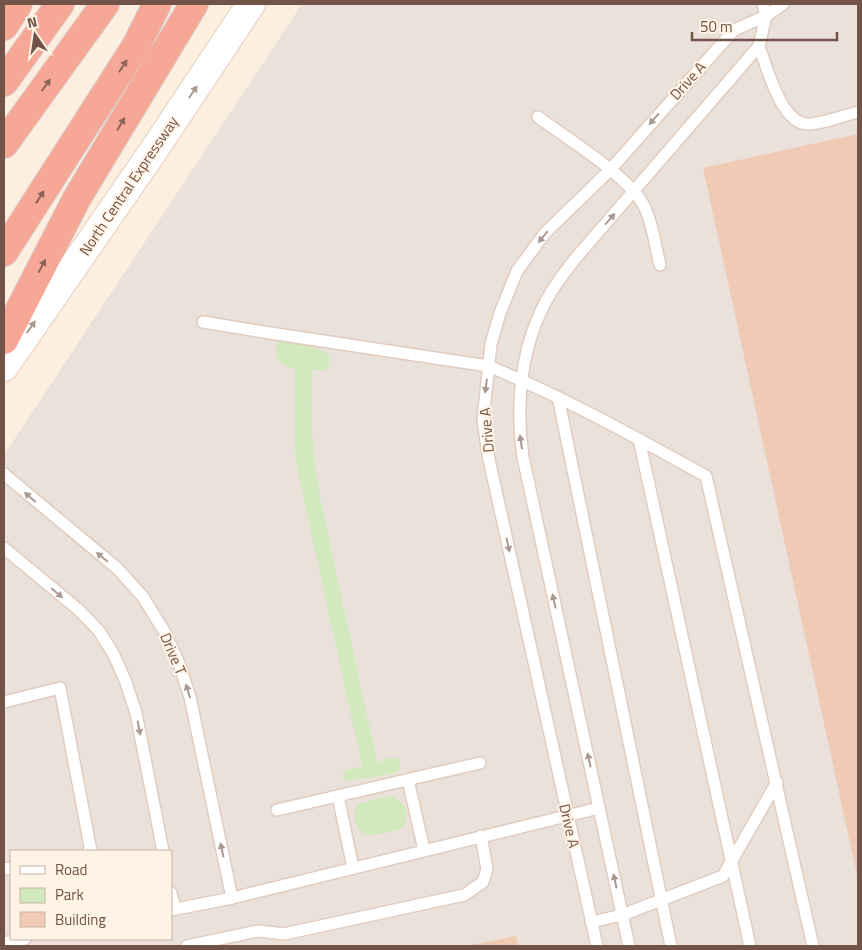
<svg xmlns="http://www.w3.org/2000/svg" width="862" height="950" viewBox="0 0 862 950" font-family="'Titillium Web',sans-serif">
	<style>
		.industrial { fill: #eae1db; fill-rule: evenodd }
		.green { fill: #d2e9be }
		.building { fill: #f1cab6 }
		.lines { fill: none; stroke-linecap: round; stroke-linejoin: round }
		.lane-casing { stroke: #e2ccbe; stroke-width: 14 }
		.secondary-casing { stroke: #e7ccbb; stroke-width: 30 }
		.highway-casing { stroke: #dad2cf; stroke-width: 30 }
		.lane { stroke: #fff; stroke-width: 11 }
		.secondary { stroke: #fff; stroke-width: 28 }
		.highway { stroke: #f7a795; stroke-width: 28 }
		.oneway { fill: #8d6457 }
		.oneway2 { fill: #aa9891 }
		.labels { text-anchor: middle; stroke-width: 4; stroke-linejoin: round; paint-order: stroke }
		.street-label { font-size: 15px; fill: #725347; stroke: #fff3e5 }
	</style>
	<rect width="100%" height="100%" fill="#fcefdf"/>
	<path class="industrial" d="M 302,4 L 858,4 L 858,946 L 4,946 L 4,455 ZM 11,851 L 171,851 L 171,939 L 11,939 Z"/>
	<g class="green">
		<path d="M 285,341 C 297,344 347,349 324,370 L 313,370 C 309,416 313,452 320,497 L 377,762 L 391,758 L 399,759 L 400,766 L 399,771 L 393,774 L 347,781 L 344,779 L 342,775 L 346,770 L 362,766 L 298,473 L 295,451 L 295,369 C 292,368 286,367 283,365 C 275,360 274,350 278,342 Z"/>
		<path d="M 392,796 C 408,805 409,812 403,828 C 394,831 380,835 371,835 C 354,834 351,816 358,804 L 383,797 Z"/>
	</g>
	<g class="building">
		<polygon points="858,134 858,875 857,875 703,168"/>
		<polygon points="516,936 518,946 471,946 471,945"/>
	</g>
	<g class="lines">
		<g class="lane-casing">
			<g id="lane">
				<path d="M 759,46 C 767,67 781,125 809,124 C 821,124 845,115 858,112"/>
				<path d="M 538,117 C 566,138 629,176 644,206 C 653,223 655,246 660,265"/>
				<path d="M 203,322 L 270,333 L 488,366 C 564,397 635,437 706,476 L 813,946"/>
				<polyline points="558,397 671,946"/>
				<polyline points="639,439 750,946"/>
				<polyline points="4,474 118,569 143,597 164,631 178,661 190,697 232,898"/>
				<polyline points="4,548 80,611 99,631 114,655 125,680 136,713 163,851"/>
				<polyline points="4,702 60,688 91,851 89,851"/>
				<polyline points="408,780 424,850"/>
				<polyline points="338,796 353,868"/>
				<polyline points="277,810 480,763"/>
				<polyline points="4,869 11,868"/>
				<polyline points="171,893 175,909"/>
				<polyline points="171,910 232,898 599,808"/>
				<polyline points="591,922 622,915 723,876 777,782"/>
				<polyline points="4,943 25,939"/>
				<polyline points="187,946 258,931 284,934 464,895 483,882 487,869 481,836"/>
				<polyline points="597,946 488,455 483,419 491,344 500,313 517,271 545,233 610,170 734,30 766,16 783,4"/>
				<path d="M 629,946 L 523,457 C 515,402 521,343 550,294 C 557,282 566,271 574,260 L 759,46 L 766,16 L 763,4"/>
			</g>
		</g>
		<g class="secondary-casing">
			<polyline id="secondary" points="4,367 154,150 251,4"/>
		</g>
		<g class="highway-casing">
			<g id="highway">
				<polyline points="4,26 18,4"/>
				<polyline points="4,82 60,4"/>
				<polyline points="4,144 105,4"/>
				<polyline points="4,252 136,46 157,4"/>
				<polyline points="4,340 77,198 194,4"/>
			</g>
		</g>
		<use href="#lane" class="lane"/>
		<use href="#secondary" class="secondary"/>
		<use href="#highway" class="highway"/>
	</g>
	<defs><path id="oneway-solid" d="M-6-.8H1V-3.2L6.5 0L1 3.2V.8H-6Z" transform="scale(1.25)"/></defs>
	<g class="oneway">
		<use href="#oneway-solid" transform="translate(123 66) rotate(-57)"/>
		<use href="#oneway-solid" transform="translate(46 85) rotate(-54)"/>
		<use href="#oneway-solid" transform="translate(121 124) rotate(-59)"/>
		<use href="#oneway-solid" transform="translate(40 197) rotate(-58)"/>
		<use href="#oneway-solid" transform="translate(42 266) rotate(-62)"/>
	</g>
	<g class="oneway2">
		<use href="#oneway-solid" transform="translate(193 92) rotate(-56)"/>
		<use href="#oneway-solid" transform="translate(654 119) rotate(131)"/>
		<use href="#oneway-solid" transform="translate(610 219) rotate(-49)"/>
		<use href="#oneway-solid" transform="translate(543 237) rotate(129)"/>
		<use href="#oneway-solid" transform="translate(31 327) rotate(-55)"/>
		<use href="#oneway-solid" transform="translate(486 386) rotate(97)"/>
		<use href="#oneway-solid" transform="translate(521 442) rotate(-98)"/>
		<use href="#oneway-solid" transform="translate(30 497) rotate(-139)"/>
		<use href="#oneway-solid" transform="translate(508 545) rotate(78)"/>
		<use href="#oneway-solid" transform="translate(102 557) rotate(-141)"/>
		<use href="#oneway-solid" transform="translate(57 593) rotate(40)"/>
		<use href="#oneway-solid" transform="translate(554 601) rotate(-102)"/>
		<use href="#oneway-solid" transform="translate(188 691) rotate(-107)"/>
		<use href="#oneway-solid" transform="translate(139 728) rotate(79)"/>
		<use href="#oneway-solid" transform="translate(589 760) rotate(-102)"/>
		<use href="#oneway-solid" transform="translate(222 850) rotate(-102)"/>
		<use href="#oneway-solid" transform="translate(615 881) rotate(-102)"/>
	</g>
	<g class="labels">
		<g class="street-label">
			<text transform="translate(688 81) rotate(-48)" y="5">Drive A</text>
			<text transform="translate(129 186) rotate(-56)" y="5">North Central Expressway</text>
			<text transform="translate(487 430) rotate(-95)" y="5">Drive A</text>
			<text transform="translate(173 654) rotate(67)" y="5">Drive T</text>
			<text transform="translate(569 826) rotate(77)" y="5">Drive A</text>
		</g>
	</g>
	<rect width="862" height="950" fill="none" stroke="#725347" stroke-width="10"/>
	<rect x="10" y="850" width="162" height="90" fill="#fff3e5" stroke="#c7b3a6"/>
	<rect x="20" y="866" width="25" height="8" fill="#ffffff" stroke="#c7b3a6"/>
	<text x="55" y="875" font-size="15" fill="#725347">Road</text>
	<rect x="20" y="888" width="25" height="15" fill="#d2e9be" stroke="#c7b3a6"/>
	<text x="55" y="900" font-size="15" fill="#725347">Park</text>
	<rect x="20" y="912" width="25" height="15" fill="#f1cab6" stroke="#c7b3a6"/>
	<text x="55" y="925" font-size="15" fill="#725347">Building</text>
	<g transform="translate(35 35) rotate(347)" stroke="#fff3e5" stroke-width="4" paint-order="stroke">
	<path d="M0-4L9 19L0 12L-9 19Z" fill="#725347"/>
	<text y="-8" font-size="14" font-weight="bold" text-anchor="middle" fill="#725347">N</text>
	</g>
	<path d="M692 32v8h145v-8" fill="none" stroke="#725347" stroke-width="2.5"/>
	<text x="700" y="32" font-size="15" fill="#725347" stroke="#fff3e5" stroke-width="4" paint-order="stroke">50 m</text>
</svg>
